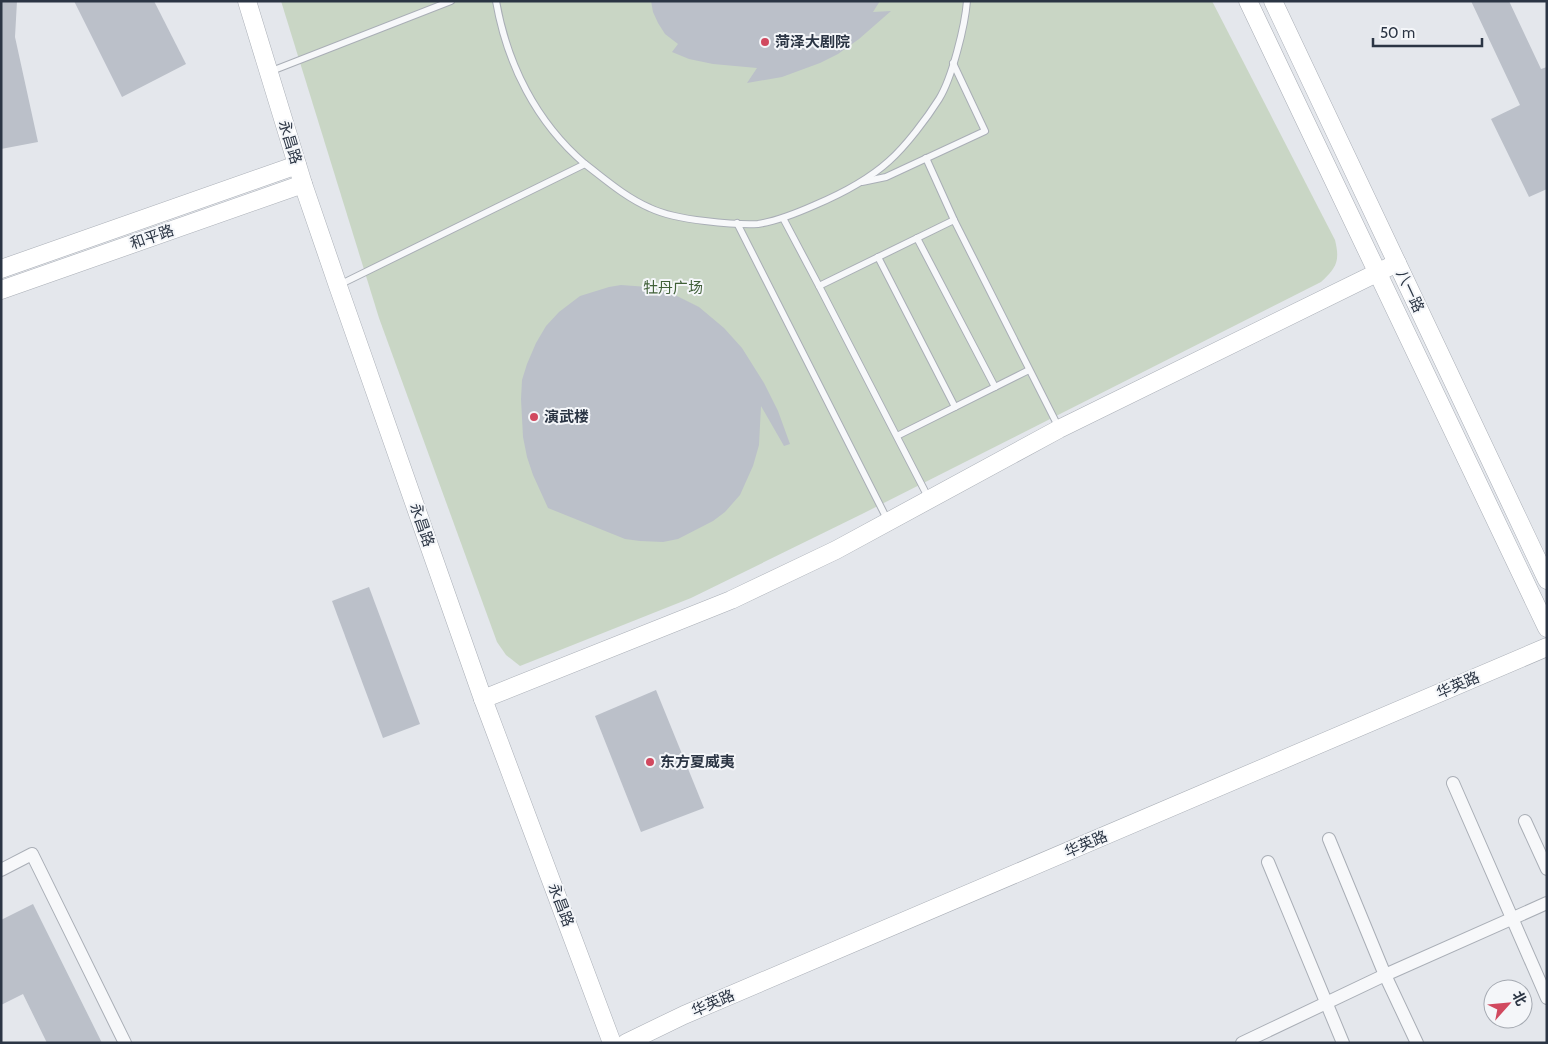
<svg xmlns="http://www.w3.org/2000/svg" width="1548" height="1044" viewBox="0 0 1548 1044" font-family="Cabin,'Noto Sans SC',sans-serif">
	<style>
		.green { fill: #c9d6c5 }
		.building { fill: #bbc0c9 }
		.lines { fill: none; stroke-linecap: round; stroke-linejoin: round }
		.lane-casing { stroke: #a9aeb6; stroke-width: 8 }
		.street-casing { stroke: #a9aeb6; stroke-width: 14 }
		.secondary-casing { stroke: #a9aeb6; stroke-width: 19 }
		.lane { stroke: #f7f8fa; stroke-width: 6 }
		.street { stroke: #f7f8fa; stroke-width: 12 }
		.secondary { stroke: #fff; stroke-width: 18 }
		.poi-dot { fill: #d1495f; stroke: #f4f6f9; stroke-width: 2 }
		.labels { text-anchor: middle; stroke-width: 4; stroke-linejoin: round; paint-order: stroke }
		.poi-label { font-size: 15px; font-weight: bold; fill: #2b3544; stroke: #f4f6f9; text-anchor: start }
		.street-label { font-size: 15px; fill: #2b3544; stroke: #f4f6f9 }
		.park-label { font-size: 15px; fill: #406038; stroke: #f4f6f9 }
	</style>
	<rect width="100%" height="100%" fill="#e4e7ec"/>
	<path class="green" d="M 281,1 L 1212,1 L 1335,240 C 1340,261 1337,267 1321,282 L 862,514 L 691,598 L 520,666 L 506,655 L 497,642 L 379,318 Z"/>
	<g class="building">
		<polygon points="1,1 17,1 15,37 38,142 1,149"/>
		<polygon points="74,1 154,1 186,64 122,97"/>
		<polygon points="651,1 880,1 873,12 891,11 859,39 838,54 820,63 782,77 747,83 757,68 713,64 689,59 672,52 678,44 665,34 658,23 653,12"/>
		<polygon points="1471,1 1509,1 1541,69 1547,67 1547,189 1529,197 1491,119 1520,105"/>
		<polygon points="621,285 648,287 675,295 699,307 724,328 742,348 764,383 778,411 790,444 784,446 761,406 759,445 753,466 740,495 725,512 713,521 678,539 663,542 640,541 625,539 548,508 533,475 527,457 523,437 521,399 522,380 527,364 536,343 546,326 559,312 580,296 609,287"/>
		<polygon points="369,587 420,724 383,738 332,601"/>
		<polygon points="656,690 704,808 641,832 595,716"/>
		<polygon points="33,904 102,1043 47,1043 23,994 1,1005 1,920"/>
	</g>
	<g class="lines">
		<g class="lane-casing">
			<g id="lane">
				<polyline points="269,72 451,1"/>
				<polyline points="926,158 954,220"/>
				<path d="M 585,164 C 606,180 625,197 650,208 C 667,216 687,219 705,221 C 722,223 741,225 758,224 C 778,221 797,213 815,205 C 841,194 868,180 889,161 C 906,146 927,118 939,99 C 952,78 965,26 967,1"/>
				<polyline points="862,182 886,177 985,131 953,63"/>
				<polyline points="783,218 819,286"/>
				<polyline points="737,223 888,521"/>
				<polyline points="917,238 995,387"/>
				<polyline points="878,257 955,407"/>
				<path d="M 339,285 L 585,164 C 536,122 507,64 496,1"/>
				<polyline points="897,436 1029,370"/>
				<polyline points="929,499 819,286 954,220 1059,428"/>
			</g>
		</g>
		<g class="street-casing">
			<g id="street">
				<polyline points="1453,783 1547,998"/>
				<polyline points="1525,821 1547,869"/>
				<polyline points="1329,839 1385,975 1417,1043"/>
				<polyline points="1268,862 1343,1043"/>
				<polyline points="1,870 32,854 125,1043"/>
				<polyline points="1242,1043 1385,975 1547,903"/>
			</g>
		</g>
		<g class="secondary-casing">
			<g id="secondary">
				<polyline points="247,1 303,184 338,286 483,699 612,1043"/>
				<polyline points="1248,1 1547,628"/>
				<polyline points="1273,1 1547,580"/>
				<polyline points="1,269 297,165"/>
				<polyline points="1,290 303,184"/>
				<polyline points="483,699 731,600 836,550 1059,429 1397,263"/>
				<polyline points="626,1043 684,1015 1547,647"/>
			</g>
		</g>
		<use href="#lane" class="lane"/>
		<use href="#street" class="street"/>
		<use href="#secondary" class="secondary"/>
	</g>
	<g class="poi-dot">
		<circle cx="765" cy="42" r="5"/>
		<circle cx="534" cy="417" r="5"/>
		<circle cx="650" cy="762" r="5"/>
	</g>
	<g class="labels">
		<g class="poi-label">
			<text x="775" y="47">菏泽大剧院</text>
			<text x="544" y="422">演武楼</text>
			<text x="660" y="767">东方夏威夷</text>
		</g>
		<g class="street-label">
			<text transform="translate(290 142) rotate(73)" y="5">永昌路</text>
			<text transform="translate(152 237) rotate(-19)" y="5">和平路</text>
			<text transform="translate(1410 291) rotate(65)" y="5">八一路</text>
			<text transform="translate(422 525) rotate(71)" y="5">永昌路</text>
			<text transform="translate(1458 685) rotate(-23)" y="5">华英路</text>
			<text transform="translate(1086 844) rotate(-23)" y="5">华英路</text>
			<text transform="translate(561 905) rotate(69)" y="5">永昌路</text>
			<text transform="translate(713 1003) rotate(-23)" y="5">华英路</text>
		</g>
		<g class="park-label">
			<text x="673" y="293">牡丹广场</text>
		</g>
	</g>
	<rect width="1548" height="1044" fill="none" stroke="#2b3544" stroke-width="5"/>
	<g transform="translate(1508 1004) rotate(63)"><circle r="24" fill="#f4f6f9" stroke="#a4a9b1"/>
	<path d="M0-4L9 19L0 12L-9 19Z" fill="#d1495f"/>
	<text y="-8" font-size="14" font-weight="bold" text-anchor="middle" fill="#2b3544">北</text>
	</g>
	<path d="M1373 38v8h109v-8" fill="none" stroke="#2b3544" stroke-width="2.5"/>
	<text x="1380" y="38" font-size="15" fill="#2b3544" stroke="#f4f6f9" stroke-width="4" paint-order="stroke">50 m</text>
</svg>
